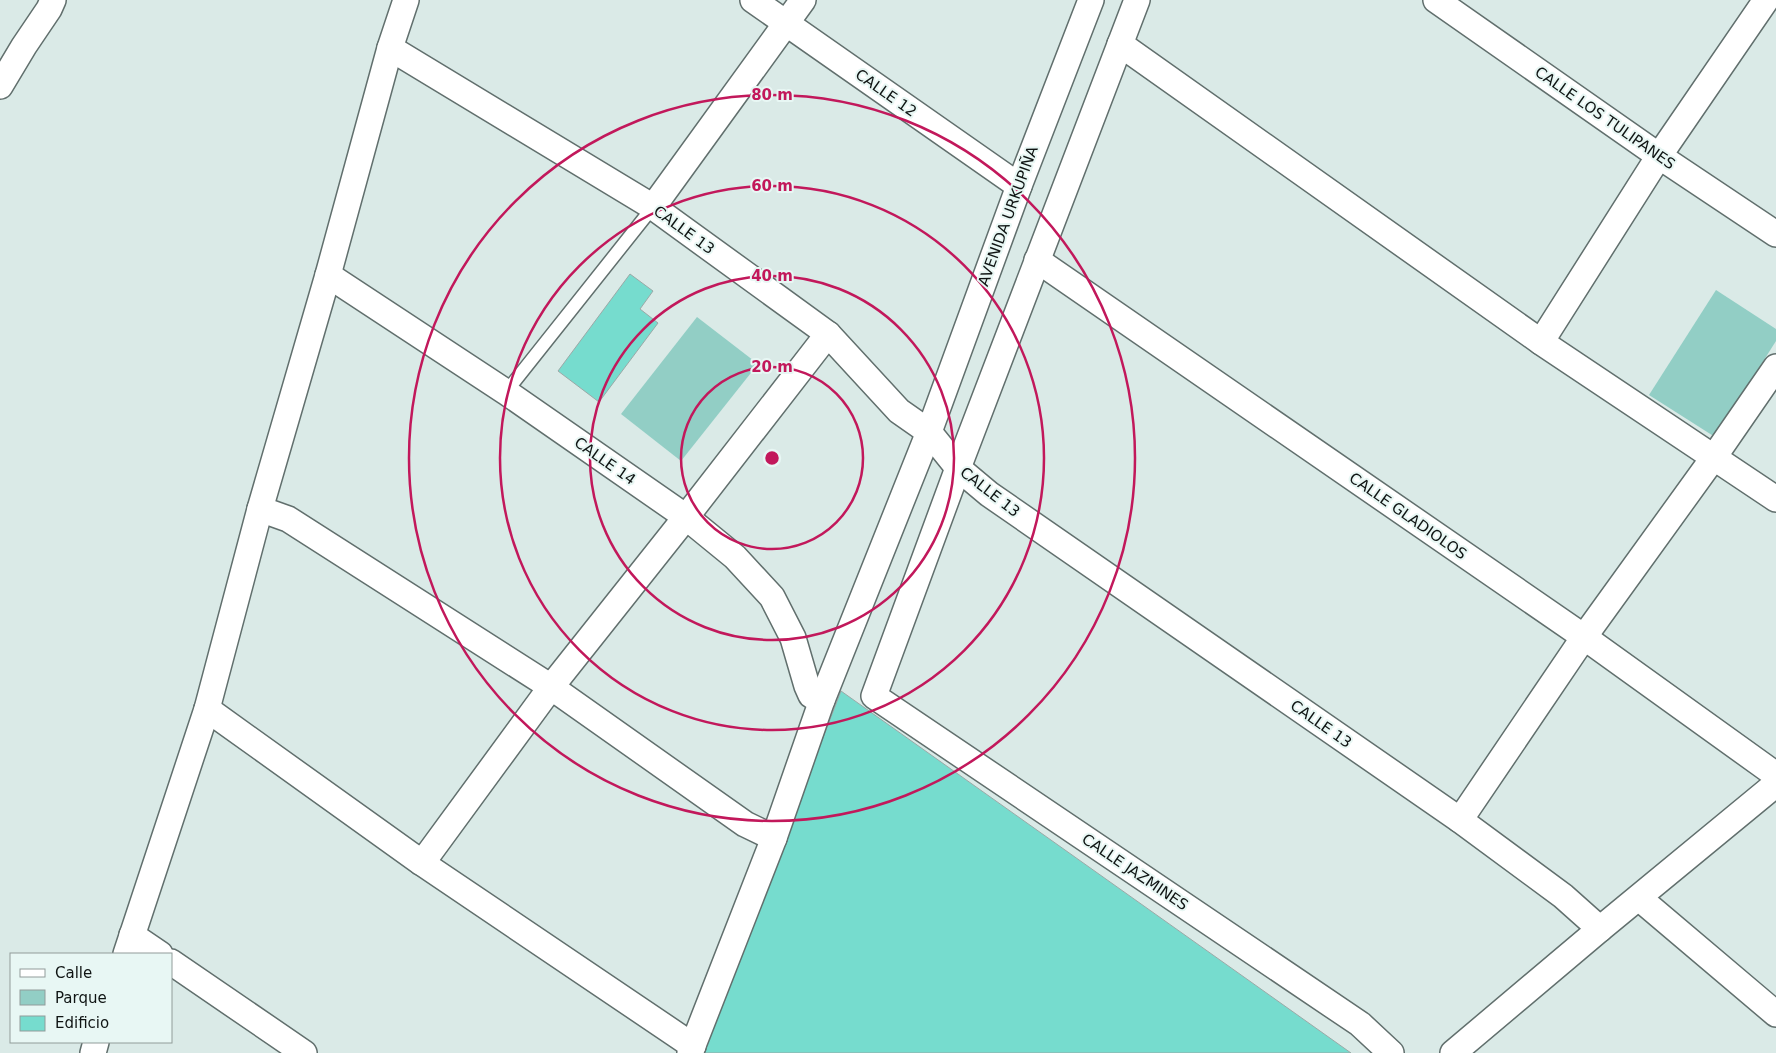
<svg xmlns="http://www.w3.org/2000/svg" width="1776" height="1053" viewBox="0 0 1776 1053" font-family="'DejaVu Sans',sans-serif">
	<style>
		.green { fill: #92cec5 }
		.building { fill: #76dcce; stroke: #9ba9a7 }
		.lines { fill: none; stroke-linecap: round; stroke-linejoin: round }
		.service-casing { stroke: #616f6d; stroke-width: 15 }
		.minor-casing { stroke: #616f6d; stroke-width: 28 }
		.service { stroke: #fff; stroke-width: 12 }
		.minor { stroke: #fff; stroke-width: 25 }
		.ring { fill: none; stroke: #c2185b; stroke-width: 2.5 }
		.labels { text-anchor: middle; stroke-width: 4; stroke-linejoin: round; paint-order: stroke }
		.street-label { font-size: 15px; fill: #0f1413; stroke: #e8f7f4 }
		.centre { fill: #c2185b; stroke: #e8f7f4; stroke-width: 2.5 }
		.ring-label { font-size: 15px; text-anchor: middle; font-weight: bold; fill: #c2185b; stroke: #e8f7f4; stroke-width: 4; stroke-linejoin: round; paint-order: stroke }
	</style>
	<rect width="100%" height="100%" fill="#daeae7"/>
	<g class="green">
		<polygon points="1716,290 1776,329 1776,341 1715,437 1649,395"/>
		<polygon points="697,317 758,364 681,461 621,414"/>
	</g>
	<g class="building">
		<polygon points="630,274 653,291 640,309 658,323 599,402 558,371"/>
		<polygon points="841,691 1351,1053 701,1053"/>
	</g>
	<g class="lines">
		<g class="service-casing">
			<polyline id="service" points="506,392 653,207"/>
		</g>
		<g class="minor-casing">
			<g id="minor">
				<polyline points="753,0 1019,186"/>
				<polyline points="1137,0 958,468 874,696 1360,1024 1391,1053"/>
				<polyline points="1436,0 1659,156 1776,234"/>
				<polyline points="1120,44 1541,342 1776,499"/>
				<polyline points="390,48 653,207 828,334 899,411 929,432 958,468 989,494 1460,820 1563,896 1600,929"/>
				<polyline points="0,86 24,46 49,9 53,0"/>
				<polyline points="653,207 803,0"/>
				<polyline points="1037,260 1584,637 1776,775"/>
				<polyline points="328,275 506,392 686,517 735,557 772,597 793,638 807,686 811,695 822,700"/>
				<polyline points="1541,342 1659,156 1766,0"/>
				<polyline points="260,509 288,519 551,687 745,824 774,838"/>
				<polyline points="207,709 422,863 693,1046"/>
				<polyline points="1460,820 1584,637 1714,457 1776,367"/>
				<polyline points="422,863 551,687 686,517 828,334"/>
				<polyline points="1639,898 1776,1014"/>
				<polyline points="132,935 160,954"/>
				<polyline points="126,954 207,709 260,509 328,275 390,48 406,0"/>
				<polyline points="171,962 304,1053"/>
				<polyline points="93,1053 96,1042"/>
				<polyline points="690,1053 774,838 822,700 929,432 1019,186 1091,0"/>
				<polyline points="1453,1053 1600,929 1776,784"/>
			</g>
		</g>
		<use href="#service" class="service"/>
		<use href="#minor" class="minor"/>
	</g>
	<g class="ring">
		<circle cx="772" cy="458" r="91"/>
		<circle cx="772" cy="458" r="182"/>
		<circle cx="772" cy="458" r="272"/>
		<circle cx="772" cy="458" r="363"/>
	</g>
	<g class="labels">
		<g class="street-label">
			<text transform="translate(886 93) rotate(35)" y="5">CALLE 12</text>
			<text transform="translate(1605 118) rotate(35)" y="5">CALLE LOS TULIPANES</text>
			<text transform="translate(1008 216) rotate(-70)" y="5">AVENIDA URKUPIÑA</text>
			<text transform="translate(684 230) rotate(36)" y="5">CALLE 13</text>
			<text transform="translate(605 461) rotate(35)" y="5">CALLE 14</text>
			<text transform="translate(990 492) rotate(38)" y="5">CALLE 13</text>
			<text transform="translate(1408 516) rotate(35)" y="5">CALLE GLADIOLOS</text>
			<text transform="translate(1321 724) rotate(35)" y="5">CALLE 13</text>
			<text transform="translate(1135 872) rotate(34)" y="5">CALLE JAZMINES</text>
		</g>
	</g>
	<circle cx="772" cy="458" r="8" class="centre"/>
	<g class="ring-label">
		<text x="772" y="100">80 m</text>
		<text x="772" y="191">60 m</text>
		<text x="772" y="281">40 m</text>
		<text x="772" y="372">20 m</text>
	</g>
	<rect x="10" y="953" width="162" height="90" fill="#e8f7f4" stroke="#919c9a"/>
	<rect x="20" y="969" width="25" height="8" fill="#ffffff" stroke="#919c9a"/>
	<text x="55" y="978" font-size="15" fill="#0f1413">Calle</text>
	<rect x="20" y="990" width="25" height="15" fill="#92cec5" stroke="#919c9a"/>
	<text x="55" y="1003" font-size="15" fill="#0f1413">Parque</text>
	<rect x="20" y="1016" width="25" height="15" fill="#76dcce" stroke="#919c9a"/>
	<text x="55" y="1028" font-size="15" fill="#0f1413">Edificio</text>
</svg>
